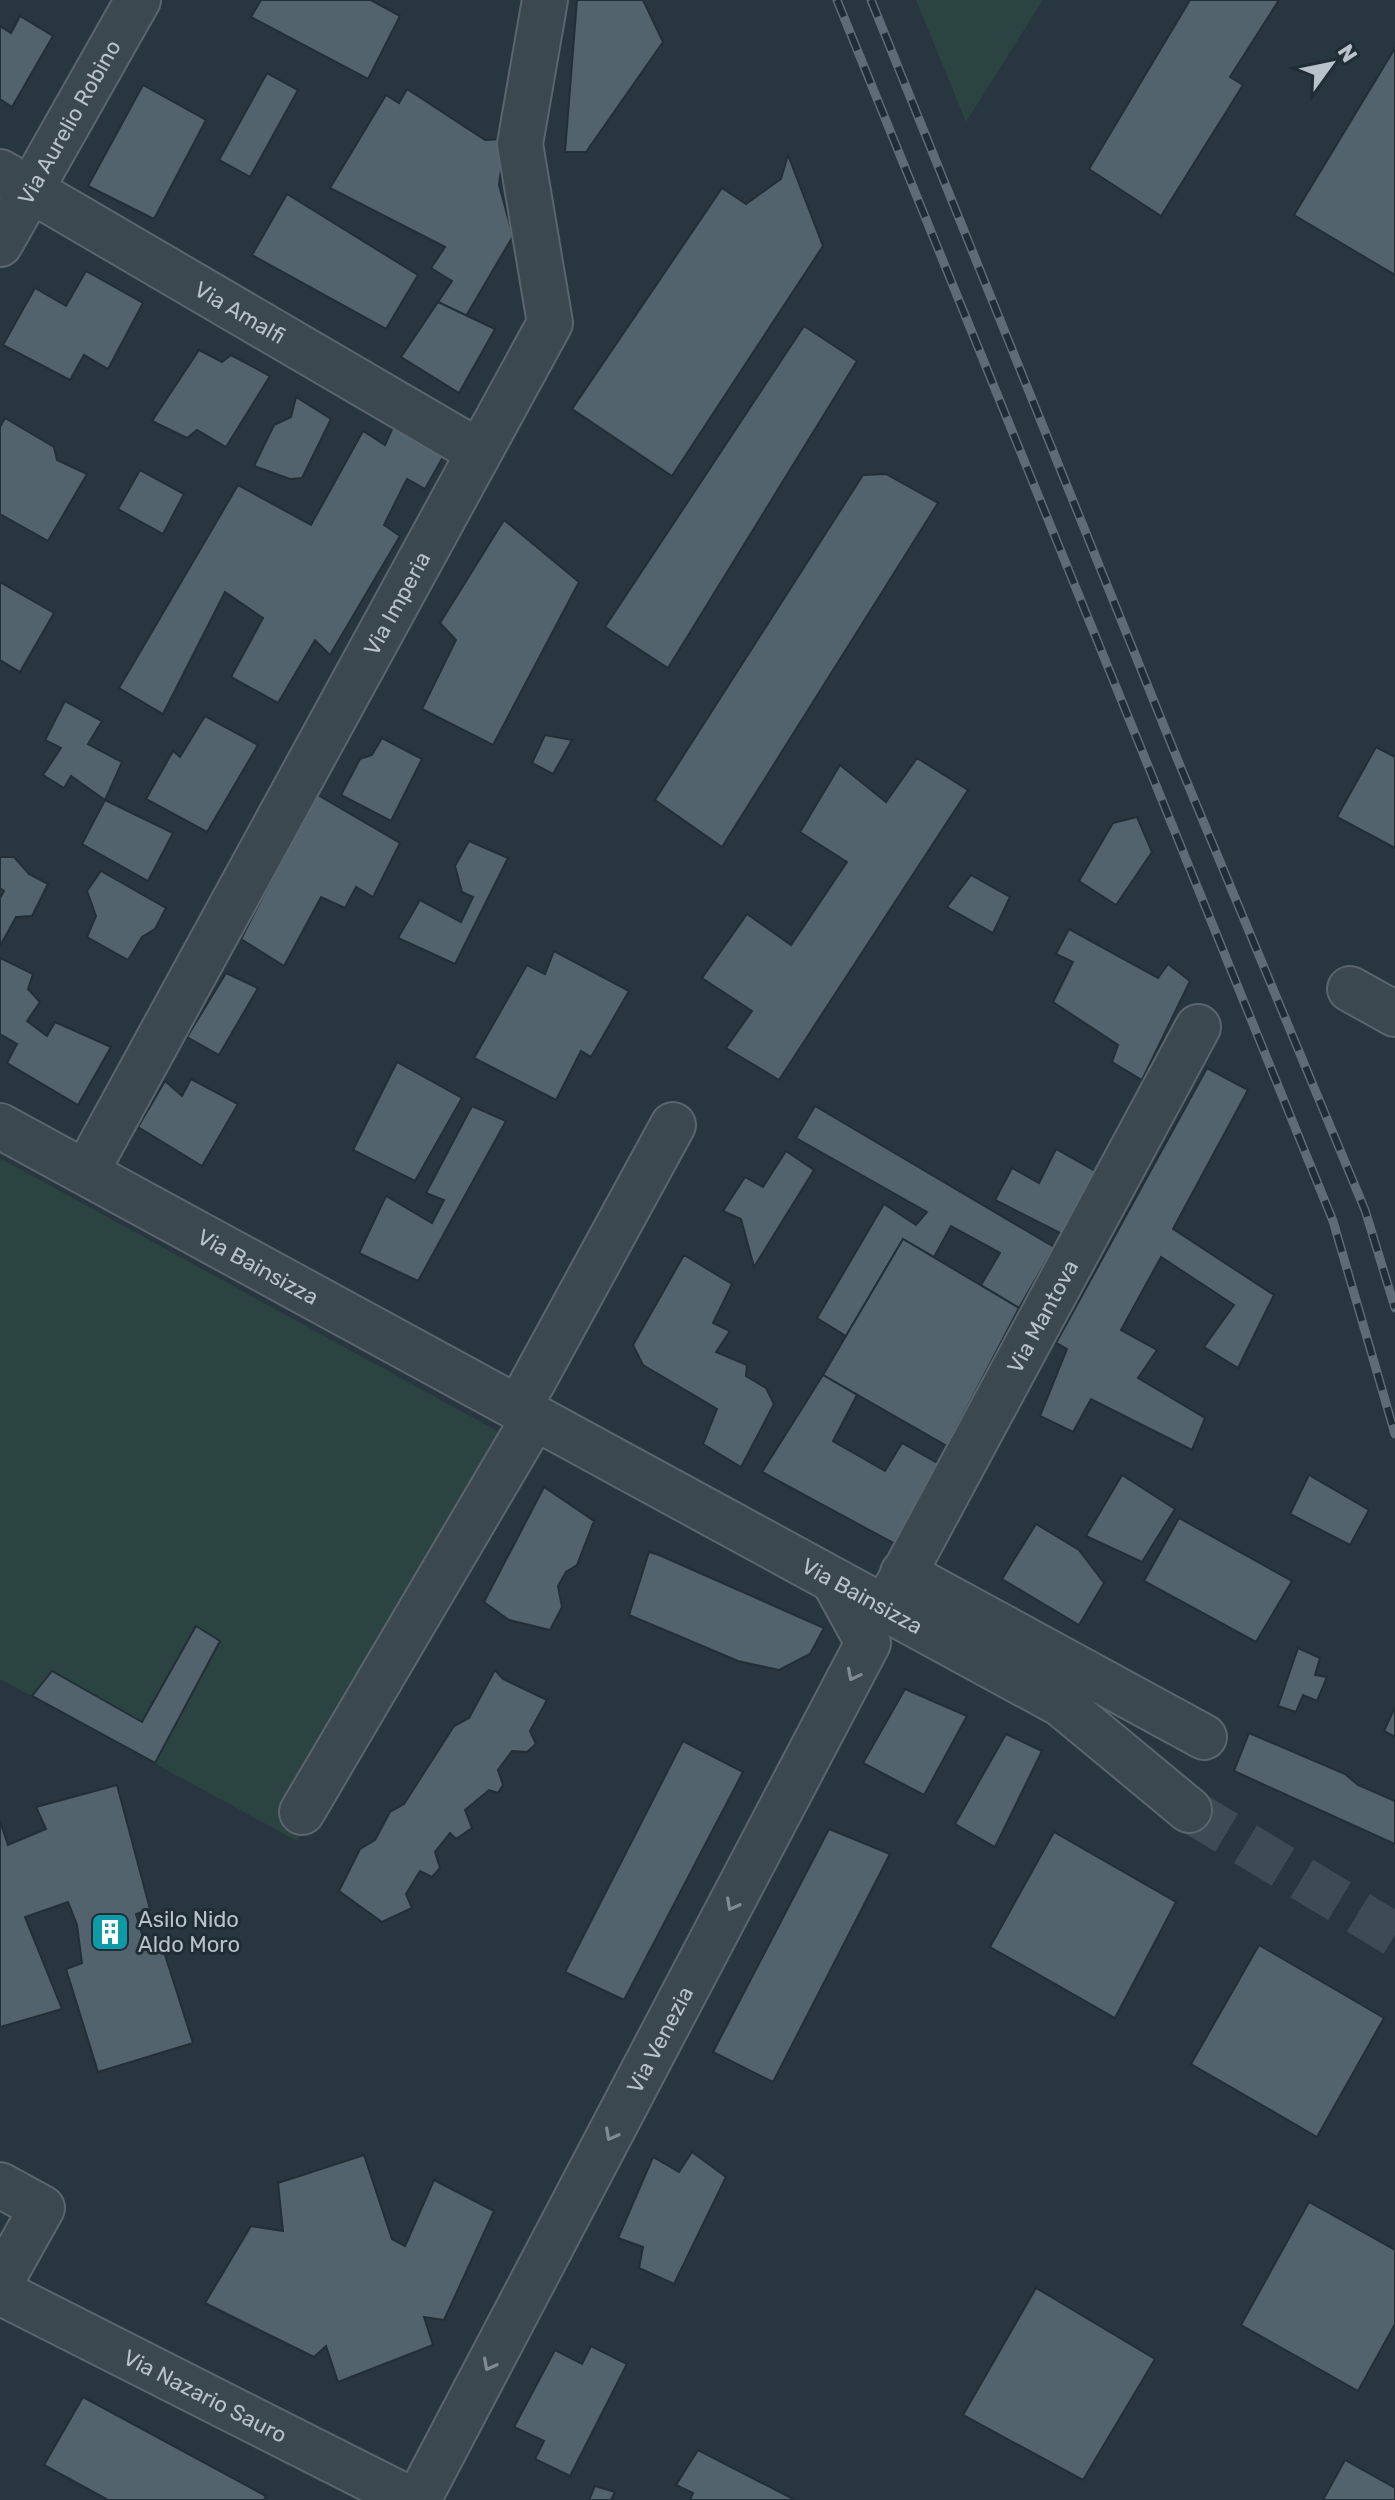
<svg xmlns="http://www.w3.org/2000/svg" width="1395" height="2500" viewBox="0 0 1395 2500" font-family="Rubik,sans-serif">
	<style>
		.green { fill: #2b4341 }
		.building { fill: #53636d; stroke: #232f37; stroke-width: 2 }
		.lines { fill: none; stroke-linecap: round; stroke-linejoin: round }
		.minor-tunnel { stroke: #3e4b55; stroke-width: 44; stroke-dasharray: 44 22; stroke-linecap: butt }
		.minor-casing { stroke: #5a656d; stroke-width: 48 }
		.minor { stroke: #3c4850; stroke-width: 44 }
		.rail-casing { stroke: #5e6c77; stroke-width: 9 }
		.rail { stroke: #212d35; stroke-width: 6; stroke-dasharray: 18; stroke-linecap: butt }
		.oneway { stroke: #818b93 }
		.labels { text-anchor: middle; stroke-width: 6; stroke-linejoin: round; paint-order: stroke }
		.street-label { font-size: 22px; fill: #b9c2ca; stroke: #212d35 }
		.poi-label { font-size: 22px; fill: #b9c2ca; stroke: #212d35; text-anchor: start }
	</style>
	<rect width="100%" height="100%" fill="#283640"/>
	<g class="green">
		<polygon points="916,0 1043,0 966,122"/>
		<polygon points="0,1158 521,1444 297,1841 0,1679"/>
	</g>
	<g class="building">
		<polygon points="261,0 371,0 400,16 368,79 251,17"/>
		<polygon points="577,0 643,0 663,42 586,152 565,152"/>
		<polygon points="1190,0 1279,0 1230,77 1243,85 1161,216 1089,169"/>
		<polygon points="20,16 53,36 12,107 0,99 0,26 11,33"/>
		<polygon points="1395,48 1395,275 1294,215"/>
		<polygon points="267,73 298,90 250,177 219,160"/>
		<polygon points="143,85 206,120 154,219 88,186"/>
		<polygon points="407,89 485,140 505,139 499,185 513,236 466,316 438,302 452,281 431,268 445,247 330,188 386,95 399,103"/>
		<polygon points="788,155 823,246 672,476 572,409 722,188 746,204 781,179"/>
		<polygon points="287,194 418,275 386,329 252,255"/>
		<polygon points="86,271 143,303 108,369 84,355 70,380 3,345 35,288 66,306"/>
		<polygon points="438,302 495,329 459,393 401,357"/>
		<polygon points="804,326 857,361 668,668 605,627"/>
		<polygon points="199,350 222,362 231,355 270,376 226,447 197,430 187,438 152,421"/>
		<polygon points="296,397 331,419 302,478 290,479 254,466 274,425 291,417"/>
		<polygon points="5,418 54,447 57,460 87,474 48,541 0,514 0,427"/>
		<polygon points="393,427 443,457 425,489 407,479 384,525 400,536 330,655 315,640 278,703 231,677 263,618 225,592 163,714 119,688 238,485 311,525 363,431 385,445"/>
		<polygon points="140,470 184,494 163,534 118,509"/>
		<polygon points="886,474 938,503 722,847 655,800 863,475"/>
		<polygon points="504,520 579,582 493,745 422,709 456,640 440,623"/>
		<polygon points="0,582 54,613 20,672 0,660"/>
		<polygon points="65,701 102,721 88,744 122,762 105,800 71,776 64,788 43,775 61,748 45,740"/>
		<polygon points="205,716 258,745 207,832 146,799 173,751 180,757"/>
		<polygon points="545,735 572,740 553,774 532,763"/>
		<polygon points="382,738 422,759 391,821 341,795 360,759 372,755"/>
		<polygon points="1376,747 1395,757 1395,848 1337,817"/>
		<polygon points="917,758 968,790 779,1080 726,1048 752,1011 702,978 747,914 791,945 847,862 800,832 840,765 886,802"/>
		<polygon points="316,794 400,843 373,897 356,887 345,908 321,897 284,966 241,939"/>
		<polygon points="105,800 173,833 148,881 82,844"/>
		<polygon points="1137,817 1152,852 1116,905 1079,881 1113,823"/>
		<polygon points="469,841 508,858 455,964 398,938 420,900 461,922 473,897 462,892 455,866"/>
		<polygon points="0,857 14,857 29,874 48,884 32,916 16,917 0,946 0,898 4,891 0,888"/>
		<polygon points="101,871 166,908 155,929 142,937 128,960 87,937 96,916 87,891"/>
		<polygon points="971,875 1010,897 993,933 947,907"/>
		<polygon points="1069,929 1158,978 1168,964 1190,981 1142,1080 1112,1062 1118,1045 1053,1002 1073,962 1056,954"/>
		<polygon points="554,951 629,991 591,1057 581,1051 556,1100 474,1058 527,965 545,974"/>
		<polygon points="0,958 33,974 28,989 40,1002 27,1021 47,1036 55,1022 111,1047 78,1105 7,1063 17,1044 0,1034"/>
		<polygon points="226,973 258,988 219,1055 187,1037"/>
		<polygon points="397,1062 462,1098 415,1181 353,1150"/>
		<polygon points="1207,1068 1248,1090 1173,1229 1274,1295 1238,1368 1204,1347 1234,1305 1161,1257 1121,1330 1157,1350 1138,1378 1205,1418 1192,1450 1091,1399 1073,1432 1040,1416 1067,1349 1056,1343"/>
		<polygon points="191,1079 238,1104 202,1166 138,1127 165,1081 182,1096"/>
		<polygon points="472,1106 506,1121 418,1281 359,1253 386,1196 432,1223 444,1200 426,1193"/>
		<polygon points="815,1106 1054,1247 1019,1308 981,1285 1000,1253 951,1226 934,1257 903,1239 846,1336 817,1318 884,1204 916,1225 927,1212 796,1138"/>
		<polygon points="1056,1149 1095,1171 1064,1235 995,1200 1012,1168 1039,1183"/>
		<polygon points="786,1151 814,1170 754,1267 741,1219 723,1211 745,1177 763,1187"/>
		<polygon points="903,1239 1019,1308 947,1446 823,1375"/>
		<polygon points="684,1255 732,1284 713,1323 730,1331 716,1352 747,1365 746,1376 766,1388 774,1404 741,1467 703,1444 717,1409 643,1365 633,1345"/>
		<polygon points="823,1375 857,1395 833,1441 885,1471 902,1443 939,1464 897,1545 762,1472"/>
		<polygon points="1122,1475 1175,1509 1142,1562 1086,1536"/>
		<polygon points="1309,1475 1369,1510 1350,1545 1290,1514"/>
		<polygon points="544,1487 594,1521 577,1565 566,1572 558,1586 562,1607 550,1630 509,1620 484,1602"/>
		<polygon points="1179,1518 1292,1581 1256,1642 1144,1581"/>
		<polygon points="1036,1524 1079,1550 1104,1583 1079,1625 1002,1579"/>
		<polygon points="649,1552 659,1555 824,1628 810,1654 779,1670 738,1661 629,1615"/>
		<polygon points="196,1626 220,1641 155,1763 32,1696 52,1671 142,1722"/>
		<polygon points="1298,1648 1320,1658 1315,1675 1327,1677 1317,1701 1303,1695 1296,1712 1278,1706"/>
		<polygon points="495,1670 503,1679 547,1700 530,1731 536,1744 527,1752 512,1751 498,1770 503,1785 498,1793 489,1790 465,1810 472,1828 456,1839 450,1833 435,1852 440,1868 432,1877 420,1871 406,1894 412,1908 382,1922 339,1891 360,1849 375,1840 390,1812 404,1804 454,1726 469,1718"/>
		<polygon points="905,1689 967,1716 924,1795 863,1763"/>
		<polygon points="1395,1707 1395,1737 1384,1731"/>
		<polygon points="1249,1733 1345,1774 1358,1785 1395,1801 1395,1844 1234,1771"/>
		<polygon points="1006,1734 1042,1751 995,1847 955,1824"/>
		<polygon points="683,1741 743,1772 624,2000 565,1972"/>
		<polygon points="117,1785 150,1909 136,1914 145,1944 160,1939 193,2043 98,2072 66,1969 82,1963 77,1925 68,1902 25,1917 62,2009 0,2027 0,1821 8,1845 46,1829 36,1807"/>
		<polygon points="829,1829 890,1854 773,2082 713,2052"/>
		<polygon points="1054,1832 1176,1902 1115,2018 990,1947"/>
		<polygon points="1259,1945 1384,2018 1317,2137 1191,2064"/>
		<polygon points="692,2152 726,2177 674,2284 639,2268 643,2247 618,2238 653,2157 679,2172"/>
		<polygon points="364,2155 392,2239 405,2246 434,2180 494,2211 444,2320 424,2317 433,2345 338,2382 326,2346 314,2357 205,2303 251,2226 283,2231 278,2183"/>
		<polygon points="1309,2202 1395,2250 1395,2324 1358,2391 1241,2325"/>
		<polygon points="1036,2288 1155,2359 1083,2480 963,2415"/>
		<polygon points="591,2346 627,2364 570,2476 535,2459 544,2441 514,2427 555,2350 582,2364"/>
		<polygon points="83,2397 266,2496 264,2500 108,2500 44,2465"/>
		<polygon points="698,2450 795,2500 690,2500 693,2493 676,2485"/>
		<polygon points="1345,2460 1395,2488 1395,2500 1323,2500"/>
		<polygon points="595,2486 615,2492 611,2500 589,2500"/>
	</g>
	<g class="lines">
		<polyline class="minor-tunnel" points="1189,1810 1395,1935"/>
		<g class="minor-casing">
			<g id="minor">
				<path id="s1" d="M 0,172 L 479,452"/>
				<path id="s2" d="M 0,244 L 138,0"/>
				<polyline points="1350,989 1395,1014"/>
				<path id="s3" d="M 0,1126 L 1061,1704 L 1189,1810"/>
				<path id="s4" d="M 86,1172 L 550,323 L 520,144 L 545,0"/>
				<polyline points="518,1409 673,1125"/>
				<polyline points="903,1573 1204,1737"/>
				<path id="s5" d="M 886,1607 L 1198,1027"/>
				<polyline points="302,1812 534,1418"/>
				<polyline points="0,2185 42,2208 0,2283"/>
				<path id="s6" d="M 0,2292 L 411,2500"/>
				<path id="s7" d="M 418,2500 L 868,1643 L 834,1581"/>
			</g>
		</g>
		<use href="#minor" class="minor"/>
		<g class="rail-casing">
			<g id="rail">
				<polyline points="837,0 1333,1221 1395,1434"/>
				<polyline points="871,0 1174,751 1365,1210 1395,1308"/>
			</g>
		</g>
		<use href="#rail" class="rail"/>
	</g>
	<defs><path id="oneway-chevron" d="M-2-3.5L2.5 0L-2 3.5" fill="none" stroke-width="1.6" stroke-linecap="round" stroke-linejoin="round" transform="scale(2)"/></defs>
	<g class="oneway">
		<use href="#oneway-chevron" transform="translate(853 1675) rotate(117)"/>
		<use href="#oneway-chevron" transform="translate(732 1905) rotate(118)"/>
		<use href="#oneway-chevron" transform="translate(611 2135) rotate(118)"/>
		<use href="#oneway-chevron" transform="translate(489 2365) rotate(118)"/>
	</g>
	<defs>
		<g id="building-square" transform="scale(2)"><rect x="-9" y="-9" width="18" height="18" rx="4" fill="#0f9aa8" stroke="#212d35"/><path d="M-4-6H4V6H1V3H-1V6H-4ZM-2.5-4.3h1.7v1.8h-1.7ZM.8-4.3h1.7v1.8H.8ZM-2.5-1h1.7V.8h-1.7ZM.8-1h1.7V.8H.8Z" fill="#fff"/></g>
	</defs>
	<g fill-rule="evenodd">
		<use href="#building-square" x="110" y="1932"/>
	</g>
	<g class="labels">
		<g class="street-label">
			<text dy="8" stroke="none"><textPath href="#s2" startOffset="140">Via Aurelio Robino</textPath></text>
			<text dy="8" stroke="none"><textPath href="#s1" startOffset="278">Via Amalfi</textPath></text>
			<text dy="8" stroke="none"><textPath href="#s4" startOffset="648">Via Imperia</textPath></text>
			<text dy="8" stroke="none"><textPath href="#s3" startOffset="294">Via Bainsizza</textPath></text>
			<text dy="8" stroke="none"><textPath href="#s5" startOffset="330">Via Mantova</textPath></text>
			<text dy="8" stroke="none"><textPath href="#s3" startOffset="982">Via Bainsizza</textPath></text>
			<text dy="8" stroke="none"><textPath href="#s7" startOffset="520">Via Venezia</textPath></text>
			<text dy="8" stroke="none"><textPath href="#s6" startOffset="230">Via Nazario Sauro</textPath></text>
		</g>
		<g class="poi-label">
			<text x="138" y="1927">Asilo Nido<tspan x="138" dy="25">Aldo Moro</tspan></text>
		</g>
	</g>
	<g transform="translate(1331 64) rotate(57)" stroke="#212d35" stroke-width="6" paint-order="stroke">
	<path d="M0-6L14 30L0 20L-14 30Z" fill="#b9c2ca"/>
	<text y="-12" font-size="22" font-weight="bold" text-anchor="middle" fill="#b9c2ca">N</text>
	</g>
</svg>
